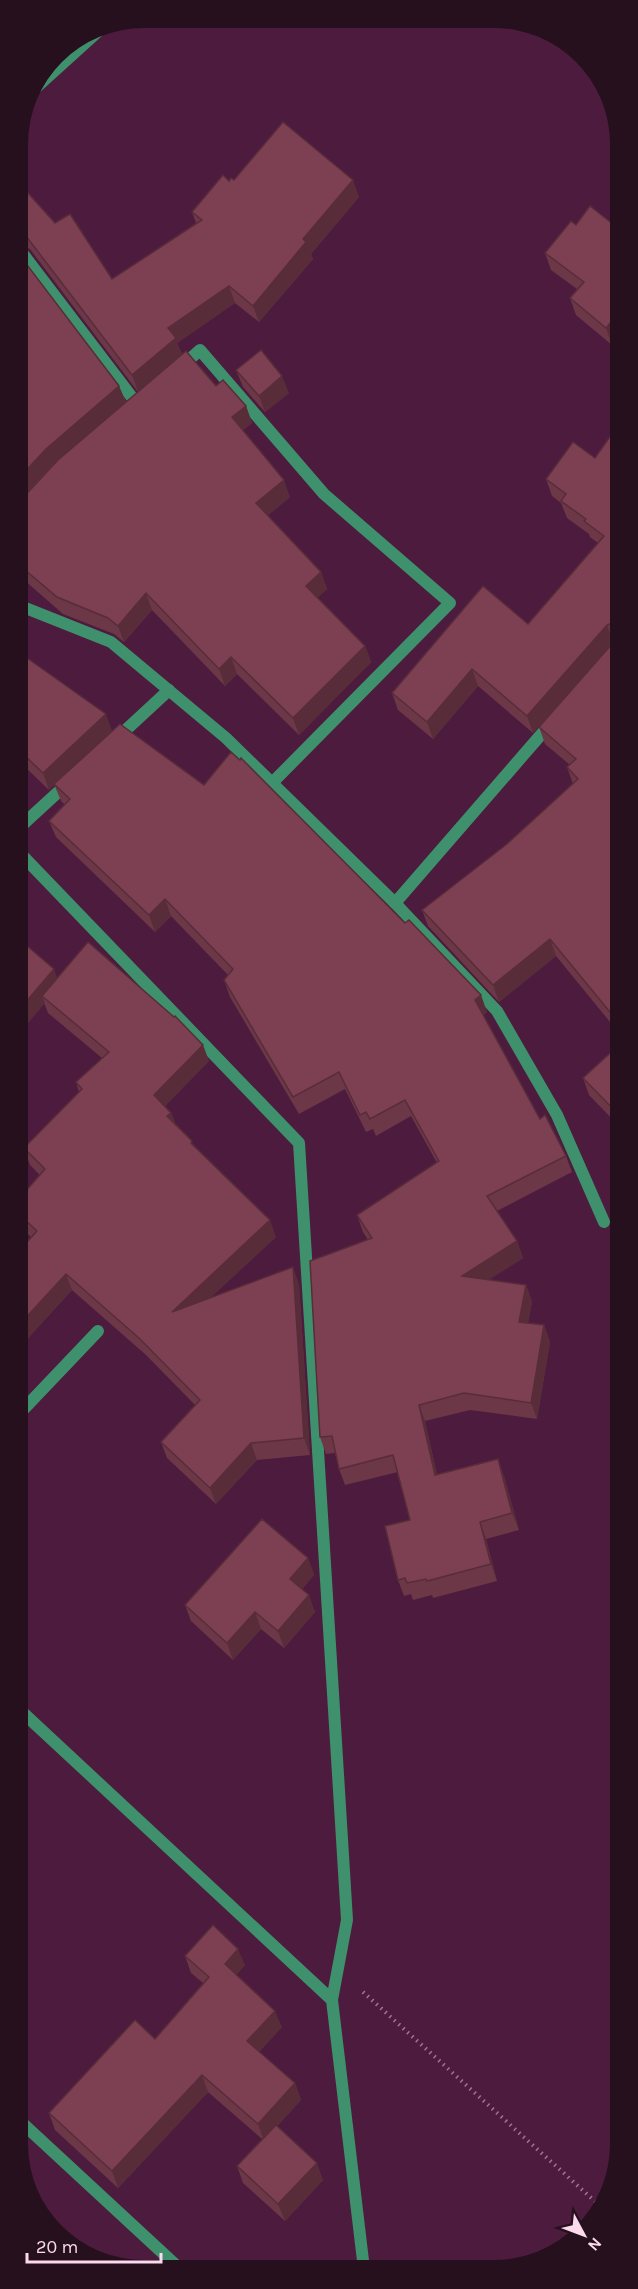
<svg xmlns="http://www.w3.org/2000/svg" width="638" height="2289" viewBox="0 0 638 2289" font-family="Karla,sans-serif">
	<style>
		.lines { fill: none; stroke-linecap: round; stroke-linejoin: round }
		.path { stroke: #9f7690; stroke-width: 4; stroke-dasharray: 1.5 4.5; stroke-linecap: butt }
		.minor { stroke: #3e916c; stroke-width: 12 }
		.wall { fill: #6c3747 }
		.shaded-wall { fill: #582d39 }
		.building { fill: #7d4052; stroke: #582d39; stroke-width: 1.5 }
	</style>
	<rect width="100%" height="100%" fill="#4d1b3d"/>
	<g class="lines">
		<polyline class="path" points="363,1992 598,2204"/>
		<g class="minor">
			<polyline points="30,93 104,26"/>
			<polyline points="18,257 23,254 137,404"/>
			<polyline points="181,367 200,350 324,494 450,603 272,783"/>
			<polyline points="18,605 111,642 226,738 395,903 497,1011 557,1115 604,1222"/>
			<polyline points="115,740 169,690"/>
			<polyline points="19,828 69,782"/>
			<polyline points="19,852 299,1143 347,1920 332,2000"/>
			<polyline points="395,903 552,722"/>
			<polyline points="19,1414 98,1331"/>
			<polyline points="19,1709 332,2000 364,2269"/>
			<polyline points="19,2120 180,2269"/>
		</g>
	</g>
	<g class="wall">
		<polygon points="234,180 359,197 311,254 313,259 259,322 235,303 177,343 182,354 216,386 246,406 252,423 243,430 290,497 267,516 321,572 327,589 317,598 365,646 371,662 299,735 237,674 225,686 152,610 124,642 114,634 63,614 23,579 18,584 18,503 56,462 18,502 18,253 119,386 126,402 138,392 30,249 22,246 18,248 18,182 55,223 112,279 196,223 192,212 229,181"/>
		<polygon points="576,225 619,229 619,336 612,345 576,315 570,298 577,289 551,270 545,253"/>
		<polygon points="236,370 289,393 265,412 243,387"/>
		<polygon points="619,424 619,1033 556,956 499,1002 428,926 422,910 507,844 573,784 567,767 570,765 545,744 539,727 615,641 613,642 533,733 478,686 433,739 398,710 392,693 528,624 598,543 590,537 589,534 567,518 561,503 552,496 546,479 595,458"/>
		<polygon points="18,667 49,790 24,766 19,771"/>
		<polygon points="54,784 487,1012 483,1015 540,1119 566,1156 572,1172 497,1211 517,1241 523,1258 488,1280 526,1285 532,1302 528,1323 544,1325 550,1342 537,1419 470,1410 425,1421 437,1475 504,1476 519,1530 486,1539 497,1581 433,1598 432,1595 413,1600 411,1594 404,1596 398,1580 410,1520 398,1472 345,1485 339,1469 335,1453 326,1454 320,1437 368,1240 363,1232 357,1215 437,1163 411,1116 376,1136 373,1129 366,1132 345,1089 299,1114 230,997 224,980 228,975 171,916 155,932 56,837 49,821 65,805 61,801"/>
		<polygon points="19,939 57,978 209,1061 165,1106 171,1113 176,1125 276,1237 211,1297 299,1284 310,1455 257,1460 216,1504 167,1458 161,1442 195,1405 146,1355 72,1290 19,1348 19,1251 31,1237 19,1225 19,1199 40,1175 30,1165 24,1148 79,1092 76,1082 102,1058 48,1013"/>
		<polygon points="619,1045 619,1126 589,1095 583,1078"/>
		<polygon points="308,1558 314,1575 302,1589 315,1612 284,1648 261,1629 233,1660 191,1621 185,1605"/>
		<polygon points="185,1956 245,1965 236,1975 282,2027 259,2052 295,2083 301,2100 277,2126 323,2180 285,2221 243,2183 237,2166 262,2139 208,2092 118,2188 55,2130 49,2113 155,2039 203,1983 191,1973"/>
	</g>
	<g class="shaded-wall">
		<polygon points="353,180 359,197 311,254 313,259 259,322 253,306 303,239"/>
		<polygon points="229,286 235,303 177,343 182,355 138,392 132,375 168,328"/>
		<polygon points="619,312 619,336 612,345 606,328"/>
		<polygon points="282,376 289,393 265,412 259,396"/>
		<polygon points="119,386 126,403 52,465 18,502 18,479 46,449"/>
		<polygon points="246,406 252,423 238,434 232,417"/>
		<polygon points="284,480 290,497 262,520 256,503"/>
		<polygon points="18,567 23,579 18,584"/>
		<polygon points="321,572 327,589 312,603 306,586"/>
		<polygon points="146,593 152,610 124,642 118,626"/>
		<polygon points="607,625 613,642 533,733 527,716"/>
		<polygon points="365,646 371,662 299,735 293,718"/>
		<polygon points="231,657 237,674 225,686 219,669"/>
		<polygon points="472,669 478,686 433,739 427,722"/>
		<polygon points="106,714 112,731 49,790 43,773"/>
		<polygon points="19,752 24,766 19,771"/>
		<polygon points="165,899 171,916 155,932 149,915"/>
		<polygon points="550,939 556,956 499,1002 493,985"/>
		<polygon points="54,969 60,986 42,996 45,1003 19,1034 19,1010"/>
		<polygon points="481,995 487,1012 481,1017 475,1000"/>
		<polygon points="203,1045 209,1061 160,1111 154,1095"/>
		<polygon points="171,1113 177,1129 167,1116"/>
		<polygon points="270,1220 276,1237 178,1328 172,1312"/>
		<polygon points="517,1241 523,1258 468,1293 462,1276"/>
		<polygon points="293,1267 299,1284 310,1455 304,1438"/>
		<polygon points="66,1274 72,1290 19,1348 19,1325"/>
		<polygon points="526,1285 532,1302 525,1339 519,1322"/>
		<polygon points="544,1325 550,1342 537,1419 531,1403"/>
		<polygon points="19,1364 22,1373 19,1377"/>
		<polygon points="419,1405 425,1421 441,1492 435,1475"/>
		<polygon points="251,1443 257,1460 216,1504 210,1488"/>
		<polygon points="498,1459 504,1476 519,1530 512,1513"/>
		<polygon points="480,1522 486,1539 497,1581 491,1564"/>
		<polygon points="308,1558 314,1575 296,1595 290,1579"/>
		<polygon points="309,1595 315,1612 284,1648 278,1631"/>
		<polygon points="255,1612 261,1629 233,1660 227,1643"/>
		<polygon points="238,1949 245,1965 231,1981 225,1964"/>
		<polygon points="275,2011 282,2027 253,2058 247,2041"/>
		<polygon points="202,2075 208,2092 118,2188 112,2171"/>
		<polygon points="295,2083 301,2100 264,2141 258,2124"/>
		<polygon points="317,2163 323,2180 285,2221 278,2204"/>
	</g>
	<g class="building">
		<polygon points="283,122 353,180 303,239 306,242 253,306 229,286 168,328 176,338 132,375 23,232 18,230 18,182 55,223 70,214 112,279 202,220 192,212 223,175 229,181 231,178 234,180"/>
		<polygon points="590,206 619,229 619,312 606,328 570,298 584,282 545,253 571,221 576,225"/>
		<polygon points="18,253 119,386 46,449 18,479 18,384 21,382 18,379"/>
		<polygon points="261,350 282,376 259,396 236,370"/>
		<polygon points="186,351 216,386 223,380 246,406 232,417 284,480 256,503 321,572 306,586 365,646 293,718 231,657 219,669 146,593 118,626 108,618 57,597 18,564 18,503 58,460"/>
		<polygon points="619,424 619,626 614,622 607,625 527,716 472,669 427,722 392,693 483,586 528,624 604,536 584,521 586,519 561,501 566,494 546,479 573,442 595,458"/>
		<polygon points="619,636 619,1023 550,939 493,985 422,910 507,844 578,779 567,767 576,759 539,727"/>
		<polygon points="27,658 106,714 43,773 19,750 18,667"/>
		<polygon points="120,724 204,785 231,752 240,760 241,758 405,923 409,920 481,995 475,1000 540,1119 545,1115 566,1156 487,1196 517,1241 462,1276 526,1285 519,1322 544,1325 531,1403 464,1393 419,1405 435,1475 498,1459 512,1513 480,1522 491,1564 427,1581 426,1579 407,1583 405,1578 398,1580 385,1526 410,1520 393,1455 339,1469 332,1436 320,1437 310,1261 372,1238 357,1215 439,1161 405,1100 370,1119 366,1112 360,1115 339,1072 293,1097 224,980 233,969 165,899 149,915 49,821 70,799 54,784"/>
		<polygon points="19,939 54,969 19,1010"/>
		<polygon points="88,942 174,1017 175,1016 203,1045 154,1095 171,1113 167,1116 192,1141 191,1143 270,1220 172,1312 293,1267 304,1438 251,1443 210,1488 161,1442 200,1400 140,1339 66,1274 19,1325 19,1251 37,1231 19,1214 19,1199 45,1169 24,1148 82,1089 76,1082 109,1052 42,996"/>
		<polygon points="619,1045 619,1115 583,1078"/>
		<polygon points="262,1519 308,1558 290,1579 309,1595 278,1631 255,1612 227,1643 185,1605"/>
		<polygon points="213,1925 238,1949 225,1964 275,2011 247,2041 295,2083 258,2124 202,2075 112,2171 49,2113 135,2020 155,2039 209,1977 185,1956"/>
		<polygon points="276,2125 317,2163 278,2204 237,2166"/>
	</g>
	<path d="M0 0H638V2289H0ZM144 28H494A116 116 0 0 1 610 144V2144A116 116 0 0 1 494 2260H144A116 116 0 0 1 28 2144V144A116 116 0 0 1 144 28Z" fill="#26101e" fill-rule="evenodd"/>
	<g transform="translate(584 2235) rotate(131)" stroke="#26101e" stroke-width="4.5" paint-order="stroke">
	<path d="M0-4.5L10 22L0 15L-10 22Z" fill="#fbdaed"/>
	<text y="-9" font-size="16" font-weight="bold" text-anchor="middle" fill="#fbdaed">N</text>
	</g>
	<path d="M27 2253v9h134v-9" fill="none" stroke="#fbdaed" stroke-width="3"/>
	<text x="36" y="2253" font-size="18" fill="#fbdaed" stroke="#26101e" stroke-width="4.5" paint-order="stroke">20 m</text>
</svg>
